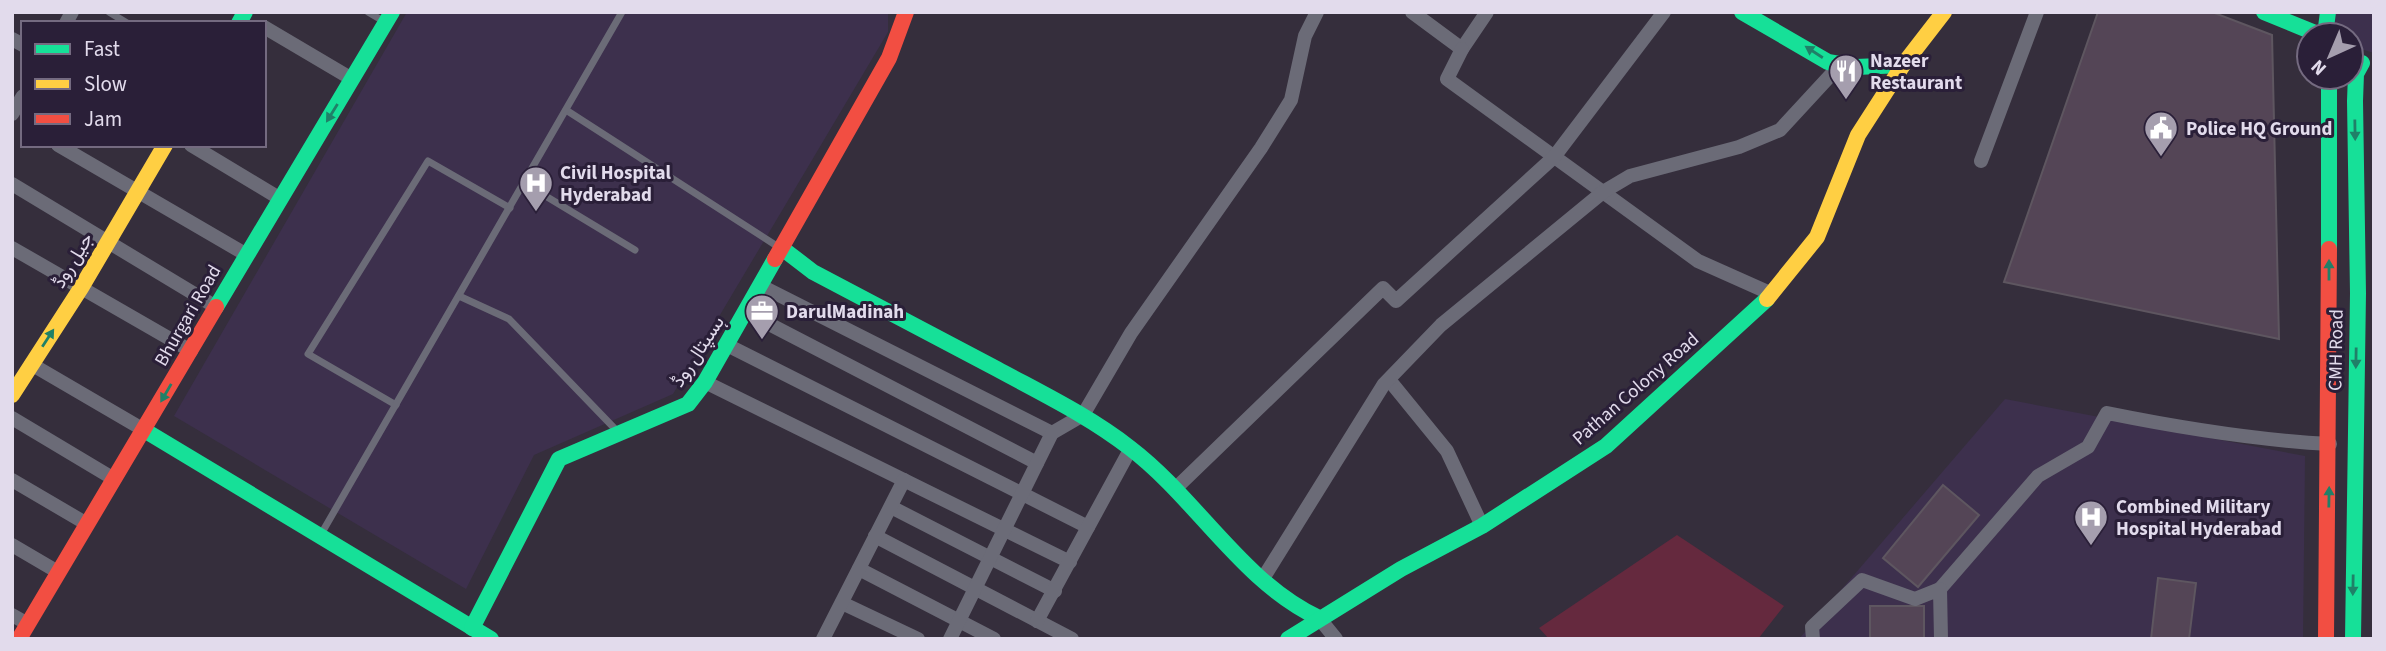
<svg xmlns="http://www.w3.org/2000/svg" width="2386" height="651" viewBox="0 0 2386 651" font-family="'Source Sans 3',Vazirmatn,sans-serif">
	<style>
		.built { fill: #3d304d }
		.green { fill: #65293e }
		.building { fill: #544556; stroke: #5e5660; stroke-width: 2 }
		.lines { fill: none; stroke-linecap: round; stroke-linejoin: round }
		.lane { stroke: #6b6b77; stroke-width: 7 }
		.street { stroke: #6b6b77; stroke-width: 14 }
		.fast { stroke: #16e098; stroke-width: 16 }
		.slow { stroke: #ffcf43; stroke-width: 16 }
		.jam { stroke: #f24e42; stroke-width: 16 }
		.oneway { fill: #208068 }
		.labels { text-anchor: middle; stroke-width: 6; stroke-linejoin: round; paint-order: stroke }
		.poi-label { font-size: 19px; font-weight: bold; fill: #e2dbec; stroke: #2a1f38; text-anchor: start }
		.street-label { font-size: 19px; fill: #e2dbec; stroke: #2a1f38 }
	</style>
	<rect width="100%" height="100%" fill="#352e3c"/>
	<g class="built">
		<polygon points="407,12 888,12 888,32 673,394 534,455 466,589 174,416"/>
		<polygon points="2315,12 2374,12 2374,53 2351,46 2351,35 2325,35 2327,18"/>
		<polygon points="2005,399 2305,456 2303,639 1799,639"/>
	</g>
	<polygon class="green" points="1677,535 1784,606 1758,639 1549,639 1539,628"/>
	<g class="building">
		<polygon points="2098,12 2212,12 2272,35 2279,339 2004,282"/>
		<polygon points="1943,485 1979,515 1918,587 1883,558"/>
		<polygon points="2158,578 2196,583 2189,639 2151,639"/>
		<rect x="1870" y="606" width="54" height="33"/>
	</g>
	<g class="lines">
		<g class="lane">
			<polyline points="109,12 127,23"/>
			<polyline points="368,12 385,22"/>
			<polyline points="566,110 780,248"/>
			<polyline points="524,183 635,250"/>
			<polyline points="459,296 509,319 618,432"/>
			<polyline points="396,405 308,354 428,161 510,208"/>
			<polyline points="320,536 622,12"/>
		</g>
		<g class="street">
			<polyline points="1412,12 1462,49 1487,12"/>
			<polyline points="66,23 72,12"/>
			<polyline points="264,27 352,79"/>
			<polyline points="12,39 23,45"/>
			<polyline points="1462,49 1447,79 1698,261 1772,294"/>
			<polyline points="12,114 23,96"/>
			<polyline points="58,145 247,255"/>
			<polyline points="191,145 279,198"/>
			<polyline points="1981,161 2037,12"/>
			<polyline points="12,184 216,307"/>
			<polyline points="12,248 191,351"/>
			<polyline points="761,286 1052,433"/>
			<polyline points="746,312 1037,463"/>
			<polyline points="727,345 1088,527"/>
			<polyline points="31,364 144,430"/>
			<polyline points="1390,381 1447,451 1482,526"/>
			<polyline points="705,382 1070,562"/>
			<polyline points="12,418 114,479"/>
			<polyline points="12,480 87,524"/>
			<polyline points="1176,488 1383,288 1396,301 1554,157 1664,12"/>
			<polyline points="891,507 1055,591"/>
			<polyline points="875,536 1072,639"/>
			<polyline points="12,545 58,572"/>
			<polyline points="859,569 994,639"/>
			<polyline points="1262,580 1384,384 1441,325 1603,192 1630,176 1739,147 1780,130 1840,65"/>
			<path d="M 1940,589 L 2038,476 L 2088,447 L 2107,413 C 2181,428 2254,440 2330,444"/>
			<polyline points="842,603 918,639"/>
			<polyline points="12,615 28,624"/>
			<polyline points="1319,618 1336,639"/>
			<polyline points="1037,621 1131,448"/>
			<polyline points="823,639 904,480"/>
			<polyline points="950,639 1052,433 1083,415 1131,333 1261,148 1291,100 1305,36 1317,12"/>
			<polyline points="1813,639 1812,627 1862,580 1915,599 1940,589 1941,639"/>
		</g>
		<g class="fast">
			<polyline points="1742,12 1828,62 1856,67 1903,65"/>
			<polyline points="2264,12 2320,35"/>
			<polyline points="239,23 245,12"/>
			<polyline points="2325,35 2328,12"/>
			<polyline points="2329,77 2329,249"/>
			<path d="M 783,249 L 813,272 C 874,304 936,337 997,369 C 1043,394 1089,416 1130,448 C 1197,499 1242,582 1319,618"/>
			<polyline points="216,307 392,12"/>
			<polyline points="144,430 491,639"/>
			<polyline points="472,628 559,459 688,404 705,382 775,259"/>
			<polyline points="1288,639 1401,569 1482,526 1606,446 1767,299"/>
			<polyline points="2353,639 2358,293 2355,101 2356,74 2362,63"/>
		</g>
		<g class="slow">
			<polyline points="1767,299 1817,237 1858,135 1903,65 1944,12"/>
			<polyline points="12,395 81,288 165,145"/>
		</g>
		<g class="jam">
			<polyline points="775,259 889,58 906,12"/>
			<polyline points="19,639 216,307"/>
			<polyline points="2326,639 2329,249"/>
		</g>
	</g>
	<defs><path id="oneway-solid" d="M-6-.8H1V-3.2L6.5 0L1 3.2V.8H-6Z" transform="scale(1.75)"/></defs>
	<g class="oneway">
		<use href="#oneway-solid" transform="translate(1814 52) rotate(-147)"/>
		<use href="#oneway-solid" transform="translate(332 113) rotate(122)"/>
		<use href="#oneway-solid" transform="translate(2355 130) rotate(89)"/>
		<use href="#oneway-solid" transform="translate(2329 270) rotate(-90)"/>
		<use href="#oneway-solid" transform="translate(48 338) rotate(-57)"/>
		<use href="#oneway-solid" transform="translate(2356 358) rotate(91)"/>
		<use href="#oneway-solid" transform="translate(166 393) rotate(120)"/>
		<use href="#oneway-solid" transform="translate(2329 497) rotate(-89)"/>
		<use href="#oneway-solid" transform="translate(2353 585) rotate(91)"/>
	</g>
	<defs>
		<g id="restaurant-pin" transform="scale(1.75)"><path d="M0 17L-7.5 6A9.5 9.5 0 1 1 7.5 6Z" fill="#a59eae" stroke="#2a1f38"/><path d="M-5-6h1v4h1v-4h1v4h1v-4h1v5L-1.5 .5V6h-2V.5L-5-1ZM5-6V6H3V1.5H1.5Q1.5-4 5-6Z" fill="#fff"/></g>
		<g id="civic-pin" transform="scale(1.75)"><path d="M0 17L-7.5 6A9.5 9.5 0 1 1 7.5 6Z" fill="#a59eae" stroke="#2a1f38"/><path d="M-.6-6.5H3V-4.5H.6V-3L4-1V1h2V6H-6V1h2V-1L-.6-3ZM-1.2 2.5V6h2.4V2.5Z" fill="#fff"/></g>
		<g id="hospital-pin" transform="scale(1.75)"><path d="M0 17L-7.5 6A9.5 9.5 0 1 1 7.5 6Z" fill="#a59eae" stroke="#2a1f38"/><path d="M-5-5h3v3.5h4V-5h3V5h-3V1.5h-4V5h-3Z" fill="#fff"/></g>
		<g id="office-pin" transform="scale(1.75)"><path d="M0 17L-7.5 6A9.5 9.5 0 1 1 7.5 6Z" fill="#a59eae" stroke="#2a1f38"/><path d="M-6-3h4V-5.5h4V-3h4V5H-6ZM-1-4.5V-3h2v-1.5ZM-6 0V1H6V0Z" fill="#fff"/></g>
	</defs>
	<g fill-rule="evenodd">
		<use href="#restaurant-pin" x="1846" y="71"/>
		<use href="#civic-pin" x="2161" y="128"/>
		<use href="#hospital-pin" x="536" y="183"/>
		<use href="#office-pin" x="762" y="311"/>
		<use href="#hospital-pin" x="2091" y="517"/>
	</g>
	<g class="labels">
		<g class="poi-label">
			<text x="1870" y="67">Nazeer<tspan x="1870" dy="22">Restaurant</tspan></text>
			<text x="2186" y="135">Police HQ Ground</text>
			<text x="560" y="179">Civil Hospital<tspan x="560" dy="22">Hyderabad</tspan></text>
			<text x="786" y="318">DarulMadinah</text>
			<text x="2116" y="513">Combined Military<tspan x="2116" dy="22">Hospital Hyderabad</tspan></text>
		</g>
		<g class="street-label">
			<text transform="translate(72 260) rotate(-59)" y="7">جیل روڈ</text>
			<text transform="translate(187 315) rotate(-60)" y="7">Bhurgari Road</text>
			<text transform="translate(2335 350) rotate(-89)" y="7">CMH Road</text>
			<text transform="translate(697 351) rotate(-57)" y="7">ہسپتال روڈ</text>
			<text transform="translate(1635 388) rotate(-41)" y="7">Pathan Colony Road</text>
		</g>
	</g>
	<rect width="2386" height="651" fill="none" stroke="#e2dbec" stroke-width="28"/>
	<rect x="21" y="21" width="245" height="126" fill="#2a1f38" stroke="#746a80" stroke-width="2"/>
	<rect x="35" y="44" width="35" height="10" fill="#16e098" stroke="#746a80" stroke-width="2"/>
	<text x="84" y="56" font-size="21" fill="#e2dbec">Fast</text>
	<rect x="35" y="79" width="35" height="10" fill="#ffcf43" stroke="#746a80" stroke-width="2"/>
	<text x="84" y="91" font-size="21" fill="#e2dbec">Slow</text>
	<rect x="35" y="114" width="35" height="10" fill="#f24e42" stroke="#746a80" stroke-width="2"/>
	<text x="84" y="126" font-size="21" fill="#e2dbec">Jam</text>
	<g transform="translate(2330 56) rotate(224)"><circle r="33" fill="#2a1f38" stroke="#746a80" stroke-width="2"/>
	<path d="M0-5L12 26L0 18L-12 26Z" fill="#a59eae"/>
	<text y="-10" font-size="19" font-weight="bold" text-anchor="middle" fill="#e2dbec">N</text>
	</g>
</svg>
